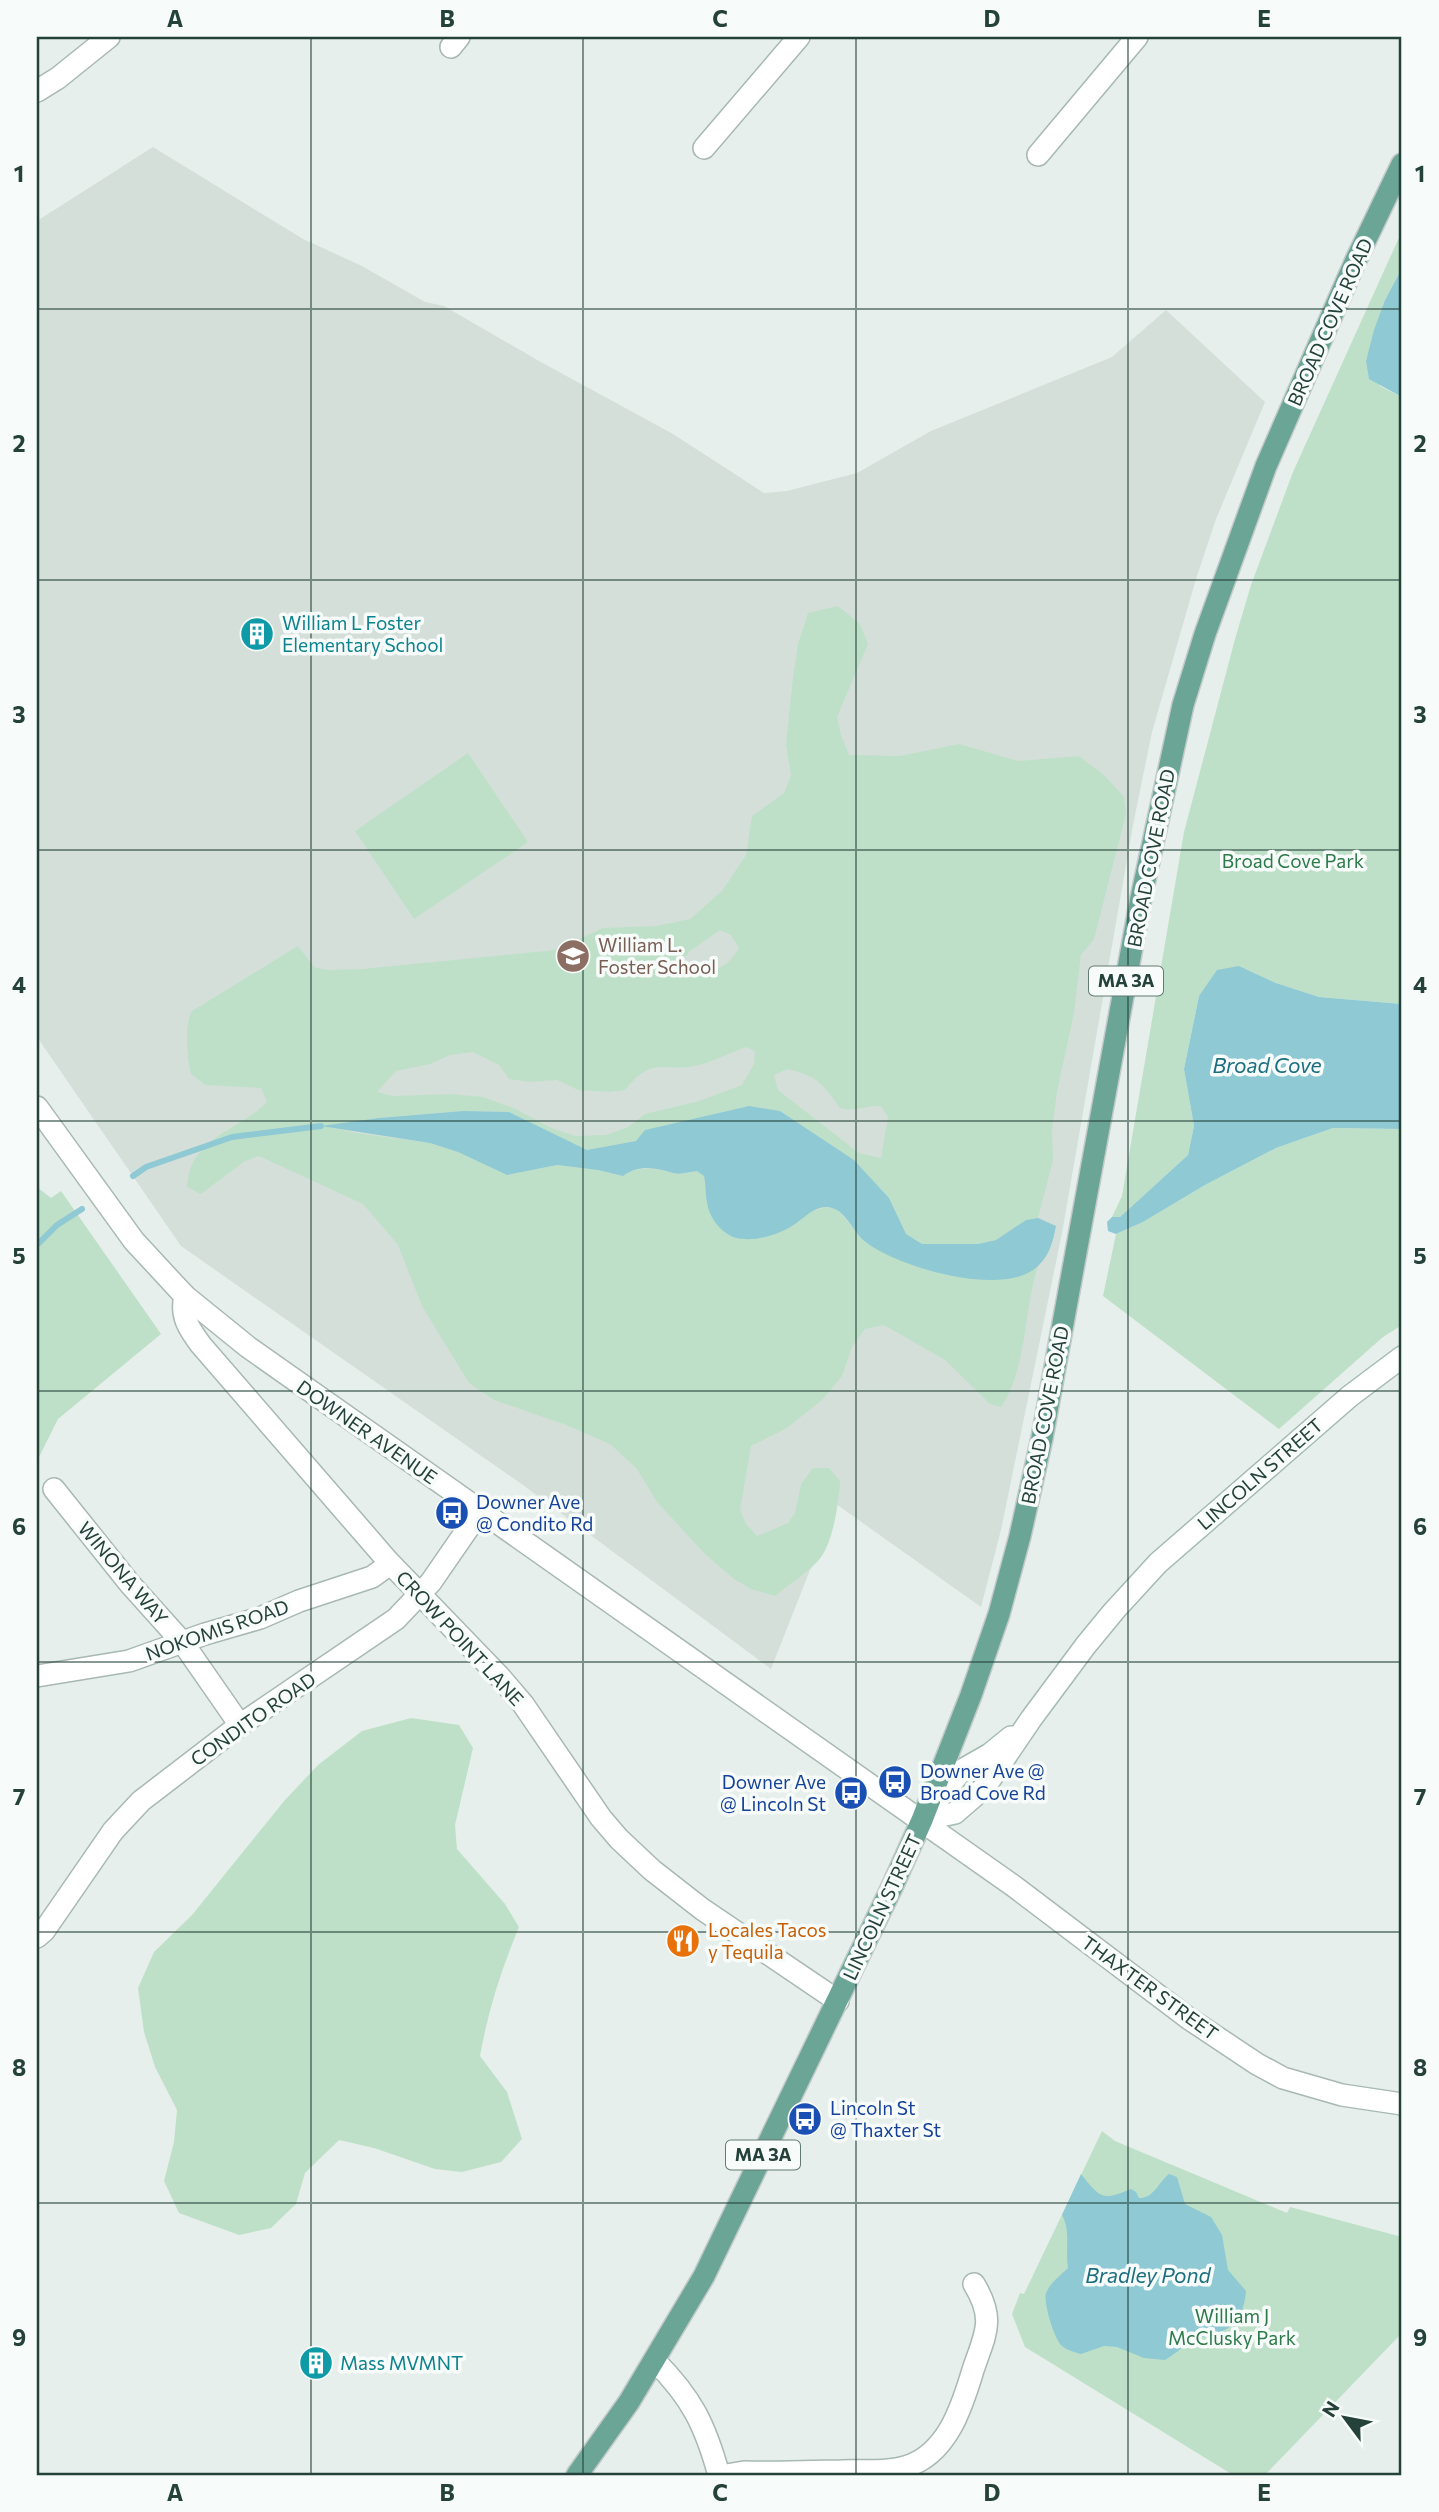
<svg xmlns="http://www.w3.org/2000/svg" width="1439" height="2512" viewBox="0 0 1439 2512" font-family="Commissioner,sans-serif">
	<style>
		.built { fill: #d4dfda }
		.green { fill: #bfe0c8; fill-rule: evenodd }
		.water { fill: #8ec9d4 }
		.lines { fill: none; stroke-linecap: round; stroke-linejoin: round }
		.stream { stroke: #8ec9d4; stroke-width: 6 }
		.minor-casing { stroke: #a8b8b2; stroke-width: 24 }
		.tertiary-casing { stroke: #a8b8b2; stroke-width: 24 }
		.secondary-casing { stroke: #a4bbb3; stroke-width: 24 }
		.primary-casing { stroke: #c2cac8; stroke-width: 24 }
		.minor { stroke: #fff; stroke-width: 21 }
		.tertiary { stroke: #fff; stroke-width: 21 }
		.secondary { stroke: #fff; stroke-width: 21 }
		.primary { stroke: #6aa596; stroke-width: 21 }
		.grid { fill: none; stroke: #24423a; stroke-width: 2; stroke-opacity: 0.55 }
		.labels { text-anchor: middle; stroke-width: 7; stroke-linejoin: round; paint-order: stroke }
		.shield { fill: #f7fbf9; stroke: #637a73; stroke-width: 2 }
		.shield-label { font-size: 18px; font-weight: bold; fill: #24423a }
		.street-label { font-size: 19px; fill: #24423a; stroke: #f7fbf9 }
		.culture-label { font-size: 19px; fill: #0d838f; stroke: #f7fbf9; text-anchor: start }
		.park-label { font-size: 19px; fill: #2d7a4b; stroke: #f7fbf9 }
		.education-label { font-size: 19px; fill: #785e54; stroke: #f7fbf9; text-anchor: start }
		.transit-label { font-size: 19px; fill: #164399; stroke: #f7fbf9; text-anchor: start }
		.food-label { font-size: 19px; fill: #c56008; stroke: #f7fbf9; text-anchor: start }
		.water-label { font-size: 21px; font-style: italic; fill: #1c6f80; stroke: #f7fbf9 }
		.neatline { fill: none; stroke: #24423a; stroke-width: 2.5 }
		.grid-label { font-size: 23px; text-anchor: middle; font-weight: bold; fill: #24423a }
	</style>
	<rect width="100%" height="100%" fill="#e6efeb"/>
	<polygon class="built" points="153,147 303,239 362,266 425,302 444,306 539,361 673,434 764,493 787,491 857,473 931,431 1112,357 1166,310 1265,402 1216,519 1196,579 1152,732 1133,825 1062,1233 1001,1530 981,1607 836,1504 771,1669 523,1485 181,1246 37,1037 37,221"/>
	<g class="green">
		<polygon points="1402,231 1402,268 1385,300 1366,361 1380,386 1402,397 1402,1004 1319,997 1276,983 1239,966 1199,996 1184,1069 1194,1126 1188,1155 1120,1217 1112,1217 1122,1196 1184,832 1235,639 1251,585 1293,472"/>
		<path d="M 838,606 L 860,624 L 868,644 L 837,717 L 841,735 L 849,755 L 900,756 L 959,744 L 1018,761 L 1079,756 L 1105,776 L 1124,797 L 1126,814 L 1094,939 L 1081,955 L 1074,1013 L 1057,1092 L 1052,1130 L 1053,1160 L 1038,1218 L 1026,1220 L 996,1240 L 978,1244 L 922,1244 L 906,1234 L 889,1198 L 854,1160 L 780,1111 L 749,1106 L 646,1130 L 636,1141 L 587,1150 L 509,1112 L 463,1111 L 379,1118 L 324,1126 L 357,1133 L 430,1143 L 458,1152 L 507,1175 L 557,1165 L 598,1170 L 622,1176 C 640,1165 655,1168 673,1173 C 680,1175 690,1172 697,1171 L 704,1176 L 707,1205 L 712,1213 L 794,1225 L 809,1212 L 827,1207 L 837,1209 L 865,1242 L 1025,1274 L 1038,1266 C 1023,1311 1028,1367 1001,1407 L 990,1404 L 945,1360 L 884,1325 L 865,1329 L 852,1347 L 842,1376 L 823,1399 L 787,1428 L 751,1446 L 740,1510 L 746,1524 L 757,1536 L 788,1523 L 795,1513 L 801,1484 L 813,1468 L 829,1468 L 840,1481 C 839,1502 833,1545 818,1561 C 806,1574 789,1584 775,1596 L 751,1589 L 734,1579 L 706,1555 L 657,1502 L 637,1469 L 610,1444 L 566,1425 L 494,1400 L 469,1383 L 422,1306 L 398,1245 L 363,1204 L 259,1156 L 245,1161 L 201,1194 L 187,1187 C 189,1138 238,1131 267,1102 L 261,1088 L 205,1085 L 191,1074 C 187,1059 184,1024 192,1011 L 298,946 L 314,967 L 328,970 L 363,969 L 555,950 L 603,928 L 656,926 L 690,919 L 722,891 L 746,855 L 752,816 L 784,793 L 791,775 L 786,745 L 793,677 L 798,644 L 808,613 ZM 720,930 L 731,935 L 739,948 C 726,969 716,971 692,972 L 682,960 L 690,951 ZM 747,1047 L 755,1052 L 754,1064 L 742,1085 L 699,1101 L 645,1114 L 628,1127 L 606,1135 L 575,1136 L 549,1127 L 516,1109 L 483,1097 L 451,1094 L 393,1096 L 377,1092 L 396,1071 L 430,1064 L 450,1055 L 473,1052 L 499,1065 L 509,1079 L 529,1082 L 557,1080 L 578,1090 L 609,1092 L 625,1090 C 655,1053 663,1074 699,1065 C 715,1061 731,1052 747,1047 ZM 788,1069 C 818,1077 822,1083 840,1108 C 857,1112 865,1105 881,1106 L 888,1117 L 881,1158 L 859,1153 L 778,1090 L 774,1075 Z"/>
		<polygon points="468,753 528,842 414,919 355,831"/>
		<polygon points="1333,1128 1402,1129 1402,1325 1383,1337 1279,1429 1103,1296 1116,1234 1143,1222 1205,1185 1276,1148"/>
		<polygon points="37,1187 51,1198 61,1191 161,1334 58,1419 37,1461"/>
		<path d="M 411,1718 L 459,1725 L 473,1748 L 455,1825 L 457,1849 L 505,1904 L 519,1927 C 501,1970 488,2011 480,2056 L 507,2092 L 522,2139 L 501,2162 L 462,2172 L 435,2169 L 374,2148 L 339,2140 L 305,2173 L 296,2204 L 271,2228 L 239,2235 L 179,2213 L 164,2181 L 174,2142 L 177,2110 L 155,2067 L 144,2032 L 138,1988 L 154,1952 L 192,1915 L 285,1800 L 318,1765 L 362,1731 Z"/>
		<polygon points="1102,2131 1115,2141 1287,2213 1290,2207 1402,2237 1402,2333 1265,2475 1233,2475 1025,2347 1012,2314 1020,2293 1024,2294"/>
	</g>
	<g class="water">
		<polygon points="1402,268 1402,397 1369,379 1366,361 1374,330 1385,300"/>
		<polygon points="1239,966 1276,983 1319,997 1402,1004 1402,1129 1333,1128 1276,1148 1205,1185 1143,1222 1116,1234 1108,1231 1107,1222 1112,1217 1120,1217 1188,1155 1194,1126 1184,1069 1199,996 1217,970"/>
		<path d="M 749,1106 L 780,1111 L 854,1160 L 889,1198 L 906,1234 L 922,1244 L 978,1244 L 996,1240 L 1026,1220 L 1038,1218 L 1056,1226 C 1053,1241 1050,1254 1039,1265 C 1007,1299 900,1268 867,1243 C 855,1235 848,1215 835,1209 C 818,1201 805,1218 792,1226 C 776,1236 743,1246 726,1233 C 717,1227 709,1215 707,1203 C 705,1194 706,1185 704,1176 L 697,1171 C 690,1172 680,1175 673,1173 C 655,1168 640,1164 623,1176 L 598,1170 L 557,1165 L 507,1175 L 458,1152 L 430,1143 L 321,1126 L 379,1118 L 463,1111 L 509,1112 L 587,1150 L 636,1141 L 645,1130 Z"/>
		<path d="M 1081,2174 C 1101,2199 1102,2201 1131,2189 L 1136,2192 L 1139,2198 C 1153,2199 1159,2182 1169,2174 L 1177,2177 L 1185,2204 L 1211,2217 L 1222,2235 L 1228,2270 L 1246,2291 C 1244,2313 1237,2327 1215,2334 C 1210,2336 1204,2336 1199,2338 C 1186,2343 1177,2353 1165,2360 L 1144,2358 L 1117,2347 L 1104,2346 L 1081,2354 C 1074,2352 1066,2350 1061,2345 C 1054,2338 1043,2302 1046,2293 C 1050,2283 1060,2276 1068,2268 C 1065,2250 1071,2231 1062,2215 Z"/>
	</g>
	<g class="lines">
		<g class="stream">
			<polyline points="133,1176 146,1167 232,1137 321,1126"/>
			<polyline points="37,1245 57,1225 82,1209"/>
		</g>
		<g class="minor-casing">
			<g id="minor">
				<polyline points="451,47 459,37"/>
				<polyline points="37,91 58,78 109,37"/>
				<polyline points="704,148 799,37"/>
				<polyline points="1038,155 1137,37"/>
				<path d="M 185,1296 C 180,1316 189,1329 201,1345 L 388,1561 L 499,1676 L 523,1704 L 601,1818 L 619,1839 L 652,1870 L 702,1909 L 838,2001"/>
				<polyline points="54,1489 130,1584 183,1643 240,1725"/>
				<polyline points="37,1676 129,1661 205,1634 260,1618 299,1601 372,1577 390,1564"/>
				<polyline points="37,1937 44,1931 113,1831 141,1801 240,1725 396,1619 431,1582 480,1511"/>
				<path d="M 655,2361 C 692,2398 705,2425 719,2475"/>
				<path d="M 726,2475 L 744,2472 C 776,2473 808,2471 841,2471 C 861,2470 885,2473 905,2467 C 947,2455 962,2407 973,2370 C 985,2334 996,2320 974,2284"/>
			</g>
		</g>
		<g class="tertiary-casing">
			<polyline id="tertiary" points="37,1107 134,1241 185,1296 248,1347 1015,1887 1188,2018 1257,2064 1283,2078 1342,2095 1402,2104"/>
		</g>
		<g class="secondary-casing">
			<g id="secondary">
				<polyline points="927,1813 962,1770 990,1754 1011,1737"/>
				<polyline points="922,1820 955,1813 985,1787 1031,1719 1086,1645 1114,1611 1158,1563 1350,1396 1402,1357"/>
			</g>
		</g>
		<g class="primary-casing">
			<polyline id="primary" points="577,2475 629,2402 704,2276 892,1887 922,1820 971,1695 999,1614 1020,1536 1042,1438 1141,898 1183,705 1205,634 1266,466 1356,260 1402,164"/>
		</g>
		<use href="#minor" class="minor"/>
		<use href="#tertiary" class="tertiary"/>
		<use href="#secondary" class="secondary"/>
		<use href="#primary" class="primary"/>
	</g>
	<path class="grid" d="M 311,37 L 311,2475M 583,37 L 583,2475M 856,37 L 856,2475M 1128,37 L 1128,2475M 37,309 L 1402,309M 37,580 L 1402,580M 37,850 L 1402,850M 37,1121 L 1402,1121M 37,1391 L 1402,1391M 37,1662 L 1402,1662M 37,1932 L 1402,1932M 37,2203 L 1402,2203"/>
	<defs>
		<g id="building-disc" transform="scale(1.75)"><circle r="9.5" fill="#0f9aa8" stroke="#f7fbf9"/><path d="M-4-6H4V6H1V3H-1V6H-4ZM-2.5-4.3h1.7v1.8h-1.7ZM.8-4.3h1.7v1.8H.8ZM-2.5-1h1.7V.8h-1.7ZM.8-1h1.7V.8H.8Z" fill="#fff"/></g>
		<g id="school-disc" transform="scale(1.75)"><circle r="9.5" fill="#8d6e63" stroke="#f7fbf9"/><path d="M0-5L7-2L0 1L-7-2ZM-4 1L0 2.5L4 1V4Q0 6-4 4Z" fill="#fff"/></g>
		<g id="bus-disc" transform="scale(1.75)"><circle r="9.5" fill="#1a4fb4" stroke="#f7fbf9"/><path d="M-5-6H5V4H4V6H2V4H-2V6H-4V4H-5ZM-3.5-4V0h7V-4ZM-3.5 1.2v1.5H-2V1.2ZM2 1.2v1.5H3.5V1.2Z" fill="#fff"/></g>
		<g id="restaurant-disc" transform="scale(1.75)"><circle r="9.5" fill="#e8710a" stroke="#f7fbf9"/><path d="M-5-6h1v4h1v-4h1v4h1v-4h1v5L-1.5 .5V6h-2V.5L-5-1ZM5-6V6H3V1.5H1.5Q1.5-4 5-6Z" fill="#fff"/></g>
	</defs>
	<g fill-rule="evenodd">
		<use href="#building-disc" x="257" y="634"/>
		<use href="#school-disc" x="573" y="956"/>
		<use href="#bus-disc" x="452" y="1513"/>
		<use href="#bus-disc" x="895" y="1782"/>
		<use href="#bus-disc" x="851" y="1793"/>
		<use href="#restaurant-disc" x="683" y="1941"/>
		<use href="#bus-disc" x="805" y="2119"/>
		<use href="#building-disc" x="316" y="2363"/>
	</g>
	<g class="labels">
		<g class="shield">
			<rect x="1089" y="966.5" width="74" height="29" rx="5"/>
			<rect x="726" y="2140.5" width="74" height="29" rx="5"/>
		</g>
		<g class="shield-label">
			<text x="1126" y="987">MA 3A</text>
			<text x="763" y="2161">MA 3A</text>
		</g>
		<g class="street-label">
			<text transform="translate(1330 322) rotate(-66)" y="7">BROAD COVE ROAD</text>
			<text transform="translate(1151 858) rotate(-79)" y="7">BROAD COVE ROAD</text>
			<text transform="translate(1045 1415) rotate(-79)" y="7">BROAD COVE ROAD</text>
			<text transform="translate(367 1432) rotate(35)" y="7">DOWNER AVENUE</text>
			<text transform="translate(1260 1474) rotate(-41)" y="7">LINCOLN STREET</text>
			<text transform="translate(123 1573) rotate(50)" y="7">WINONA WAY</text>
			<text transform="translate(217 1630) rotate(-19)" y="7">NOKOMIS ROAD</text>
			<text transform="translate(460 1638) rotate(47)" y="7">CROW POINT LANE</text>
			<text transform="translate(253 1719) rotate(-35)" y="7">CONDITO ROAD</text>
			<text transform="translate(882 1907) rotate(-65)" y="7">LINCOLN STREET</text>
			<text transform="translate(1150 1988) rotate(36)" y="7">THAXTER STREET</text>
		</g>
		<g class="culture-label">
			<text x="282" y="630">William L Foster<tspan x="282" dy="22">Elementary School</tspan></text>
			<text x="340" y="2370">Mass MVMNT</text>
		</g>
		<g class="park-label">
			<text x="1293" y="868">Broad Cove Park</text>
			<text x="1232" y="2323">William J<tspan x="1232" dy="22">McClusky Park</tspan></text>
		</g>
		<g class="education-label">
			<text x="598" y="952">William L.<tspan x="598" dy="22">Foster School</tspan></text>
		</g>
		<g class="transit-label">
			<text x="476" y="1509">Downer Ave<tspan x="476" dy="22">@ Condito Rd</tspan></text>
			<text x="920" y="1778">Downer Ave @<tspan x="920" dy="22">Broad Cove Rd</tspan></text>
			<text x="826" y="1789" text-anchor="end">Downer Ave<tspan x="826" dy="22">@ Lincoln St</tspan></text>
			<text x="830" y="2115">Lincoln St<tspan x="830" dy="22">@ Thaxter St</tspan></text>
		</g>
		<g class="food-label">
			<text x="708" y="1937">Locales Tacos<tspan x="708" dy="22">y Tequila</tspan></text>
		</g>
		<g class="water-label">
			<text x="1267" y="1073">Broad Cove</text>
			<text x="1148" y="2283">Bradley Pond</text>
		</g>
	</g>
	<rect width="1439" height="2512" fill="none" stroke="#f7fbf9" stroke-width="77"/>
	<g transform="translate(1345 2418) rotate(302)" stroke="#f7fbf9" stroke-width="5" paint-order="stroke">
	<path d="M0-5L12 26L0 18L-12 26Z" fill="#24423a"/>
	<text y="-10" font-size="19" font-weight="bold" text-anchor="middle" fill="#24423a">N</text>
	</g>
	<rect x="38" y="38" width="1362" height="2436" class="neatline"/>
	<g class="grid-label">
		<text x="175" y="27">A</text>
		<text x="447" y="27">B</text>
		<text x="720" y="27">C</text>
		<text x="992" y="27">D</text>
		<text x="1264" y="27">E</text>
		<text x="19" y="182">1</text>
		<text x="1420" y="182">1</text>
		<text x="19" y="452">2</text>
		<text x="1420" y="452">2</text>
		<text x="19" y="723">3</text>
		<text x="1420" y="723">3</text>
		<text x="19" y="993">4</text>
		<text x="1420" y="993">4</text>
		<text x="19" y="1264">5</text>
		<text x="1420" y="1264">5</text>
		<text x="19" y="1535">6</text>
		<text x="1420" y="1535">6</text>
		<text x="19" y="1805">7</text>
		<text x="1420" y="1805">7</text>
		<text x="19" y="2076">8</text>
		<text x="1420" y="2076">8</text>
		<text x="19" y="2346">9</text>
		<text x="1420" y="2346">9</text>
		<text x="175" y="2501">A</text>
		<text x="447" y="2501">B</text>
		<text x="720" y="2501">C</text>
		<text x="992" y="2501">D</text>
		<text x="1264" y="2501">E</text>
	</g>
</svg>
